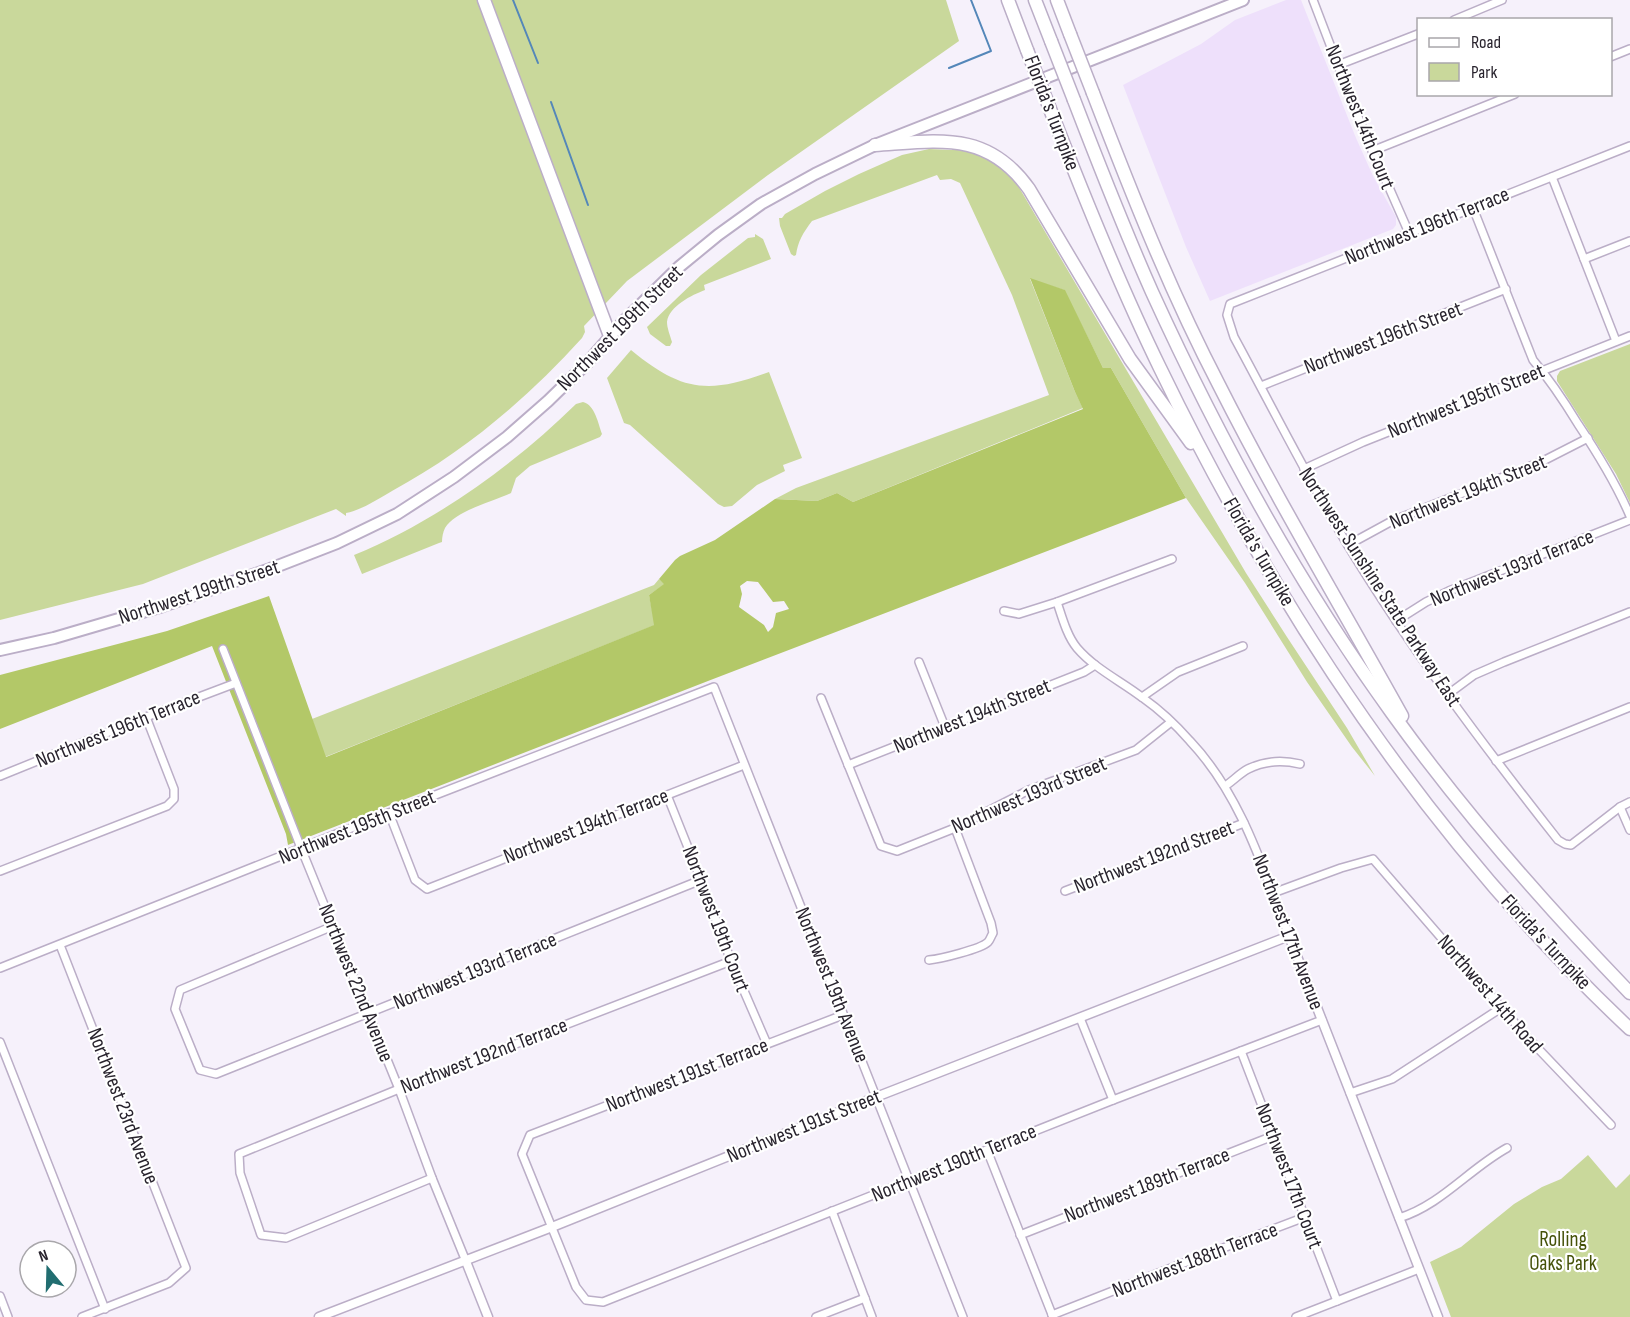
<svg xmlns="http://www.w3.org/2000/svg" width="1630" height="1317" font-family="'Sofia Sans Condensed',sans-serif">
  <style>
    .built { fill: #eee0fb }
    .green { fill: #c9d89b }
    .forest { fill: #b3c868; fill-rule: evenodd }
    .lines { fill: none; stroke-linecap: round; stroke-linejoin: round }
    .stream { stroke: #5487b9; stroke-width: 2 }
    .minor-casing { stroke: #bbaec7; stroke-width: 10 }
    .tertiary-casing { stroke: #bbaec7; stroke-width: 11 }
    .primary-casing { stroke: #bbaec7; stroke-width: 14 }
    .motorway-casing { stroke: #bbaec7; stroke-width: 15 }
    .minor { stroke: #fff; stroke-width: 7 }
    .tertiary { stroke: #fff; stroke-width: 8 }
    .primary { stroke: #fff; stroke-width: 10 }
    .motorway { stroke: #fff; stroke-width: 12 }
    .motorway-bridge-casing { stroke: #bbaec7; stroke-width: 15; stroke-linecap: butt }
    .motorway-bridge { stroke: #fff; stroke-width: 12 }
    .labels { text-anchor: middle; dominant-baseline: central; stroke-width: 4.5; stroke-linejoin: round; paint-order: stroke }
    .street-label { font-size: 21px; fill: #29242e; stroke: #fff }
    .park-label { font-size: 21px; fill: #455209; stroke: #fff }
  </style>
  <rect width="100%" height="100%" fill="#f6f1fb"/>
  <polygon class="built" points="1286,0 1301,0 1356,138 1373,176 1396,217 1396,225 1393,229 1210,301 1186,247 1123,85 1201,44 1235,20"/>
  <g class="green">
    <path d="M0,0H946L959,41L768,175L627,281L584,326L585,332L582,338C527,399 464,452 392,491C378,499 362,510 346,513V516L336,509L143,584L0,620Z"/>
    <path d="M954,146L988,157L1010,175L1017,184L1246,573L1287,637L1347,728L1375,776L1352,747L1307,682L1245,583L1186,498L1111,368H1103L1064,290L1030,279L1075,392L1083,408L853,502L837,493L817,501L775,499L796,488L1049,395L1012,295L960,183L951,179L940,180L937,175L812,221C803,233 798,241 796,255L794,256L791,254L780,226L779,218H782L785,214L825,191L859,174L902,155L929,149L952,150Z"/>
    <path d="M755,234L763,239L771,259L704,285L705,290C692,295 669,306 667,322C667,328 670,335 672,342L670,346H666L650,334L647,327L701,275L748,238L755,237Z"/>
    <polygon points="1630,344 1630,503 1616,474 1557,381 1557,376 1560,371"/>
    <path d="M631,350C681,391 708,395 769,372L802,458L783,465L785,471L757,485L732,506L724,507L718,504L630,425L624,423L607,378Z"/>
    <path d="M583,402C595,405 598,423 602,434L600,437L530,466L516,478L511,493C494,501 455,511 445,528C443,532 442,537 442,542L439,543L362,574L354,555C435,522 514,465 576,404Z"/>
    <polygon points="659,579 665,584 649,595 655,625 325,757 312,719 654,585"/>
    <polygon points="1588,1155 1616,1188 1630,1174 1630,1317 1451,1317 1430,1262 1461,1247 1514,1204 1542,1187 1561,1179"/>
  </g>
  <path class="forest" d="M1030,278L1065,290L1103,368H1111L1186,498L708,681L288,845L286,834L212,646L0,729V675L167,631L269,596L326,757L654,625L649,595L664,584L659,579L675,560L680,556L715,540L775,499L817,501L837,493L853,502L1083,409L1075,392ZM747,581L758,582L773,602L784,601L789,609L776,613L773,627L768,632L764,625L739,607L742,594L740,586Z"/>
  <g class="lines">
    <g class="stream">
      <polyline points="513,0 538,63"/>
      <polyline points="949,68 991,51 971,0"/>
      <polyline points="551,102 588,205"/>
    </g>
    <g class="minor-casing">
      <g id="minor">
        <polyline points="1313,0 1355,110 1409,233"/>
        <polyline points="1454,20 1502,0"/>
        <polyline points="1610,57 1630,49"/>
        <polyline points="1338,65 1418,34"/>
        <path d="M1630,146L1230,304L1227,315L1234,337C1272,407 1307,477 1347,544C1410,648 1483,745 1558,840L1565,844L1571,845L1620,807L1630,802"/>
        <polyline points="1372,151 1515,94"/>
        <polyline points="1552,177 1616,341"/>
        <path d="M1473,208L1533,360C1550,380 1564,401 1578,424C1598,454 1616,483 1630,516"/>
        <polyline points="1584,259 1630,241"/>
        <polyline points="1261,386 1506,289"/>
        <polyline points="1304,469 1363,442 1630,336"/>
        <polyline points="1348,545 1392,521 1541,462 1588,438"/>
        <path d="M1057,602C1062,617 1067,636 1077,648C1095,669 1121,681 1143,698C1160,710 1176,725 1190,741C1241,795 1263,868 1289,936"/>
        <polyline points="1004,611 1019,614 1057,602 1172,559"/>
        <polyline points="1396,621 1426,602 1449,591 1630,520"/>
        <polyline points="223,649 301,848 399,1089 432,1178 465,1259"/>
        <polyline points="919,662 945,727"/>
        <polyline points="1447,695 1474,675 1504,662 1630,612"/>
        <polyline points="1142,697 1178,672 1243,646"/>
        <polyline points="821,698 881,846 897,851 955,828 1029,790 1136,750 1171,722"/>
        <polyline points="1496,761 1630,707"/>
        <polyline points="848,765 1084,672 1095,665"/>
        <polyline points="0,776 146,717 236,683"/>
        <path d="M1225,786C1233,781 1240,773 1248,769C1264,761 1283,760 1300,764"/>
        <polyline points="667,795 701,880 731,961 767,1044"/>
        <polyline points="1620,807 1630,830"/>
        <polyline points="389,813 415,880 427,889 744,765"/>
        <polyline points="0,871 167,806 174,799 174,789 146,717"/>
        <polyline points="1065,891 1244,823"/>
        <polyline points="1273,893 1341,868 1373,859 1527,1037 1611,1125"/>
        <polyline points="333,926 180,990 175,1009 200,1070 216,1074 701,880"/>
        <polyline points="60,945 186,1268 169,1283 82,1317"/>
        <path d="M929,960C940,959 981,949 988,942C990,940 991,936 993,933L991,923L955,828"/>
        <polyline points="0,968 389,813 714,687 963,1317"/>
        <polyline points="843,1015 530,1135 522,1154 576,1287 586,1300 603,1302 1113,1100 1322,1020"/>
        <polyline points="1080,1018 1113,1100"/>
        <polyline points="0,1042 105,1309"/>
        <polyline points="1241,1051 1337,1301"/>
        <polyline points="1350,1093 1392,1079 1501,1008"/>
        <polyline points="987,1150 1053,1317"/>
        <polyline points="432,1178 286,1238 261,1235 240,1173 239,1154 399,1089 731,961"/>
        <polyline points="832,1211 872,1317"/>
        <path d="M1399,1218C1441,1205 1469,1169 1507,1148"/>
        <polyline points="1020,1235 1273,1136"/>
        <polyline points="0,1296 8,1317"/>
        <polyline points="1052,1315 1189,1261 1305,1217"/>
        <polyline points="816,1317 865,1298"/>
        <polyline points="1296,1317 1419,1269"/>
      </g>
    </g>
    <g class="tertiary-casing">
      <g id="tertiary">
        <polyline points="465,1259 488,1317"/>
        <polyline points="319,1317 552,1227 876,1097 1289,936 1438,1317"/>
      </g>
    </g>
    <g class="primary-casing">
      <polyline id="primary" points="0,650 54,638 163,606 270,569 337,543 397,514 454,477 507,437 548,401 588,362 622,323 679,267 718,235 761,204 815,174 875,145 1243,0"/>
    </g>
    <g class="motorway-casing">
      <g id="motorway">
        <polyline points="484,0 610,336"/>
        <polyline points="1008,0 1027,50"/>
        <polyline points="1035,0 1051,41"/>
        <polyline points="1057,0 1070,34"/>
        <path d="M1093,93C1131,192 1170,291 1219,385C1276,498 1341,606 1402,716"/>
        <path d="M1074,100C1099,165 1124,229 1152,292C1219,439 1297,582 1392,713C1464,813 1545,905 1630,993"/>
        <path d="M1050,109C1084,197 1119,284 1160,368C1278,612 1432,843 1630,1029"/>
        <path d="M875,145C938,141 987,130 1029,189L1130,359L1191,443"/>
      </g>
    </g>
    <use href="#minor" class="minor"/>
    <use href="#tertiary" class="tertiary"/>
    <use href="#primary" class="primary"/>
    <use href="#motorway" class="motorway"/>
    <g class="motorway-bridge-casing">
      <g id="motorway-bridge">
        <polyline points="1070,34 1093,93"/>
        <polyline points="1051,41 1074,100"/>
        <polyline points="1027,50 1050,109"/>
      </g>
    </g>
    <use href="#motorway-bridge" class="motorway-bridge"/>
  </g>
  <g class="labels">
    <g class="street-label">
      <text transform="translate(1052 113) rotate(69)">Florida's Turnpike</text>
      <text transform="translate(1360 117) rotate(68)">Northwest 14th Court</text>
      <text transform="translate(1427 226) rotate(-22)">Northwest 196th Terrace</text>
      <text transform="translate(620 328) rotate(-45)">Northwest 199th Street</text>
      <text transform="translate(1383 338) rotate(-21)">Northwest 196th Street</text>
      <text transform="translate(1466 401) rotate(-22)">Northwest 195th Street</text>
      <text transform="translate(1468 492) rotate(-22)">Northwest 194th Street</text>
      <text transform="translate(1259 552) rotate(60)">Florida's Turnpike</text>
      <text transform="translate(1512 568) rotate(-22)">Northwest 193rd Terrace</text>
      <text transform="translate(1380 587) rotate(57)">Northwest Sunshine State Parkway East</text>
      <text transform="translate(199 592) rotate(-18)">Northwest 199th Street</text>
      <text transform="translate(972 716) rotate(-22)">Northwest 194th Street</text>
      <text transform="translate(118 729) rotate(-22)">Northwest 196th Terrace</text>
      <text transform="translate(1029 795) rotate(-23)">Northwest 193rd Street</text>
      <text transform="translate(586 826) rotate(-21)">Northwest 194th Terrace</text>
      <text transform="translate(357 827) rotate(-22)">Northwest 195th Street</text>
      <text transform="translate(1154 857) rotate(-21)">Northwest 192nd Street</text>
      <text transform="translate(716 919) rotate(69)">Northwest 19th Court</text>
      <text transform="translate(1288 932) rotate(69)">Northwest 17th Avenue</text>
      <text transform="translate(1546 942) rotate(47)">Florida's Turnpike</text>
      <text transform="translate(475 971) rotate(-22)">Northwest 193rd Terrace</text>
      <text transform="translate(356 983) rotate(68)">Northwest 22nd Avenue</text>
      <text transform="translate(832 985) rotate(68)">Northwest 19th Avenue</text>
      <text transform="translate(1490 994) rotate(49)">Northwest 14th Road</text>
      <text transform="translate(484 1056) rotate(-21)">Northwest 192nd Terrace</text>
      <text transform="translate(687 1075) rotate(-21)">Northwest 191st Terrace</text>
      <text transform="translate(123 1106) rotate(69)">Northwest 23rd Avenue</text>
      <text transform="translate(804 1126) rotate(-22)">Northwest 191st Street</text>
      <text transform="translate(954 1163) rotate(-22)">Northwest 190th Terrace</text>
      <text transform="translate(1289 1176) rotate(69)">Northwest 17th Court</text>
      <text transform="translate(1147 1185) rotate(-21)">Northwest 189th Terrace</text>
      <text transform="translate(1195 1260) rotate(-21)">Northwest 188th Terrace</text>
    </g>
    <g class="park-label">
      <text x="1563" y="1239">Rolling<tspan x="1563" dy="24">Oaks Park</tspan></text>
    </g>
  </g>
  <rect x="1417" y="18" width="195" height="78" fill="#ffffff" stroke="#a9a7ab" stroke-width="1.5"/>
  <rect x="1429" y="38" width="30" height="9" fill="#ffffff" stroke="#a9a7ab" stroke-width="1.5"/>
  <text x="1471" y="48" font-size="18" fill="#29242e">Road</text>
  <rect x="1429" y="63" width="30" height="18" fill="#c9d89b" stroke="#a9a7ab" stroke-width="1.5"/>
  <text x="1471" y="78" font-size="18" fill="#29242e">Park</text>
  <g transform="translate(48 1269) rotate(341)"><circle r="28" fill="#ffffff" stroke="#a9a7ab" stroke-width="1.5"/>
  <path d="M0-4.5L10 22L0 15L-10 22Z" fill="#216d70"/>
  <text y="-9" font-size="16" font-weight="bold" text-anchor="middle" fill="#29242e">N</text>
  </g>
</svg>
